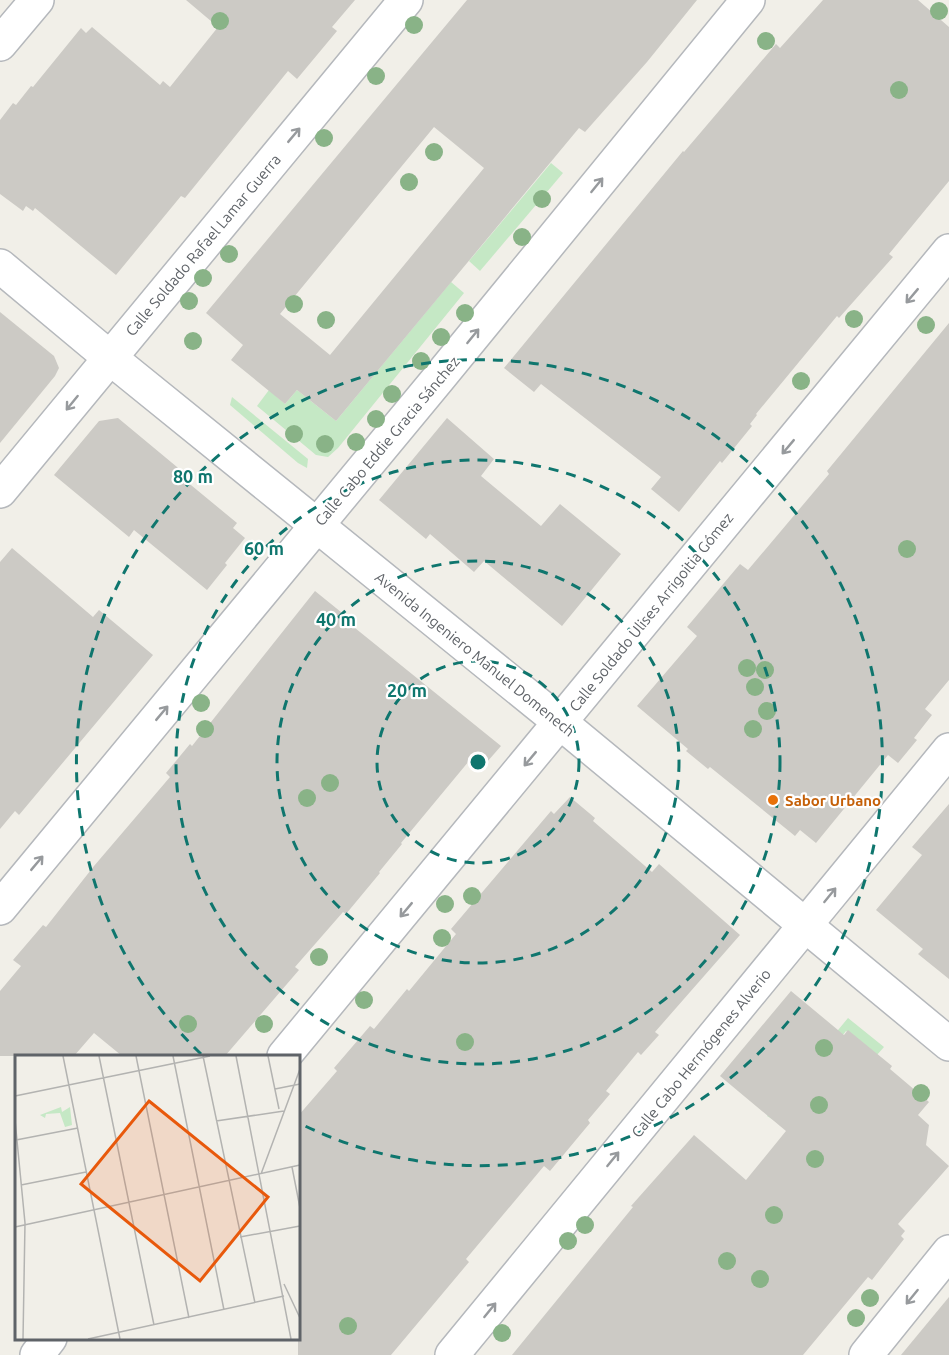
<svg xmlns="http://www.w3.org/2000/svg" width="949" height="1355" font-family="Ubuntu,sans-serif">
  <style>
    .green { fill: #c5e8c5 }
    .building { fill: #cccac5; fill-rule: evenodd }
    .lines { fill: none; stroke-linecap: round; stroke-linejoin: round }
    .minor-casing { stroke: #b5b8bc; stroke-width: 36 }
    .minor { stroke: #fff; stroke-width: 33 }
    .tree { fill: #89b387 }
    .oneway { stroke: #979a9d }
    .ring { fill: none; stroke: #0f766e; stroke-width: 3; stroke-dasharray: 10 8 }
    .food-dot { fill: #e8710a; stroke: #fff; stroke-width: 2 }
    .labels { text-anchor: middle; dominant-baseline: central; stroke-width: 4.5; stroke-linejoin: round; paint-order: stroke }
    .street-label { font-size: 15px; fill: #5f6368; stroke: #fff }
    .food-label { font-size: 15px; font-weight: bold; fill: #c56008; stroke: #fff; text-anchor: start }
    .inset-road { fill: none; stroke: #b3b3b1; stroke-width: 1.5 }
    .view { fill: #e8590c; fill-opacity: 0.15; stroke: #e8590c; stroke-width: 3 }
    .inset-edge { fill: none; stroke: #5f6368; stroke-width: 3 }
    .centre { fill: #0f766e; stroke: #fff; stroke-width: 3 }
    .ring-label { font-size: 18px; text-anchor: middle; font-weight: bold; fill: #0f766e; stroke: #fff; stroke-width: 4.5; stroke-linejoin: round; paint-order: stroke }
  </style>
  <rect width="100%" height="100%" fill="#f1efe8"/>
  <g class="green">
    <polygon points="551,163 563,173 480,271 469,261"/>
    <polygon points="451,282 464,293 338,448 328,457 316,455 257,406 269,390 285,404 297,390 336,421"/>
    <polygon points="232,397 308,459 307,468 298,463 230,405"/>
    <polygon points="848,1018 884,1047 876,1056 846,1031 806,1081 777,1122 767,1116"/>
  </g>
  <g class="building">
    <polygon points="186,0 355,0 332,27 337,31 297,79 288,71 185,198 181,196 116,275 35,208 33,211 26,206 23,211 0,194 0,120 13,103 16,105 31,86 33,87 81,28 86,33 92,27 160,85 163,81 170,87 218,27"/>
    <path d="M467,0H697L647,62L585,132L579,128L336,421L297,390L285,404L231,360L243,345L206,313ZM434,127L484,168L330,355L280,314Z"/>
    <polygon points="823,0 918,0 949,27 949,181 889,254 893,257 839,318 837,316 756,414 757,415 750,424 752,426 722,463 720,461 679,512 651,489 661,477 541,384 534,392 504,368 683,151 684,152 776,44 780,48"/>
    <polygon points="0,312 54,356 59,368 55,376 0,443"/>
    <polygon points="949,323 949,680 925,709 932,715 914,738 917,740 898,763 888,755 816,843 800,830 795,836 710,767 708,769 686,751 688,749 637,706 697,636 687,627 740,564 748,570 829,474 827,471"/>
    <polygon points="118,418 183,472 180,476 237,523 233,528 245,538 225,563 227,565 207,590 134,530 129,537 54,475 99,421"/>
    <polygon points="447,418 494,459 481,476 541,526 560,504 621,554 562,626 484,561 474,572 430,534 426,539 379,500"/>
    <polygon points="12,548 93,617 99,610 153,655 19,815 15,811 0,829 0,562"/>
    <polygon points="315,591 357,625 355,628 501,746 480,770 469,761 401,843 402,844 379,872 380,873 346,914 343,912 295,967 299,970 225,1056 122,1056 94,1033 74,1056 0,1056 0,991 21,966 13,960 43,925 46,927 94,866 170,777 166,773 190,744 192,746"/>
    <polygon points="570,797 595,818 593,821 652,872 659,864 740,935 655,1032 659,1035 641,1055 638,1052 606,1091 610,1094 588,1120 590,1123 550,1171 544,1166 466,1259 469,1262 391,1355 298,1355 298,1116 337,1071 334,1068 370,1026 374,1029 407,989 409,991 456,934 451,929 551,811 554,814"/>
    <polygon points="949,804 949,979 918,954 923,949 876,910 922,855 912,847"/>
    <polygon points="791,991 844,1035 848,1030 892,1066 890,1069 929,1102 918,1115 929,1125 926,1145 949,1166 898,1224 905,1231 901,1236 904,1239 872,1280 868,1277 803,1355 512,1355 633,1207 631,1206 694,1135 746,1180 786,1131 720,1076"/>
    <polygon points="949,1297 949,1355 901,1355"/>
  </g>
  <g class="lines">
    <g class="minor-casing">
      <g id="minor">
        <polyline points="0,44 37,0"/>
        <polyline points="0,266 109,357 561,723 949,1044"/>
        <polyline points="0,491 406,0"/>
        <polyline points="0,908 438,379 748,0"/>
        <polyline points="284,1056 949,251"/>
        <polyline points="37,1355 50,1338"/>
        <polyline points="452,1355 949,750"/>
        <polyline points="866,1355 949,1252"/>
      </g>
    </g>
    <use href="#minor" class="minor"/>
  </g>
  <g class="tree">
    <circle cx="939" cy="11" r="9"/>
    <circle cx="220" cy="21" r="9"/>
    <circle cx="414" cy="25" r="9"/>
    <circle cx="766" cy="41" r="9"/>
    <circle cx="376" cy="76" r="9"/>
    <circle cx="899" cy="90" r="9"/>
    <circle cx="324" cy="138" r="9"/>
    <circle cx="434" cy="152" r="9"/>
    <circle cx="409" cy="182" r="9"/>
    <circle cx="542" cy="199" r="9"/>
    <circle cx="522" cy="237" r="9"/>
    <circle cx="229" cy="254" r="9"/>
    <circle cx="203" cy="278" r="9"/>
    <circle cx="189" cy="301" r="9"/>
    <circle cx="294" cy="304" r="9"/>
    <circle cx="465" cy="313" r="9"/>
    <circle cx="854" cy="319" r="9"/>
    <circle cx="326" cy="320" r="9"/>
    <circle cx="926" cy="325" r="9"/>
    <circle cx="441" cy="337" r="9"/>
    <circle cx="193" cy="341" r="9"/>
    <circle cx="421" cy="361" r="9"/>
    <circle cx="801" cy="381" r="9"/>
    <circle cx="392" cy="394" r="9"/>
    <circle cx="376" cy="419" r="9"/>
    <circle cx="294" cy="434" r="9"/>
    <circle cx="356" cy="442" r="9"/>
    <circle cx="325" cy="444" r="9"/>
    <circle cx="907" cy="549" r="9"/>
    <circle cx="747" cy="668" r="9"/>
    <circle cx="765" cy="670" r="9"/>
    <circle cx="755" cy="687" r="9"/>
    <circle cx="201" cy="703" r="9"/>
    <circle cx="767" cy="711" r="9"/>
    <circle cx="205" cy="729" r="9"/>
    <circle cx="753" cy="729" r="9"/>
    <circle cx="330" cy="783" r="9"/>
    <circle cx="307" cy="798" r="9"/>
    <circle cx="472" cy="896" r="9"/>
    <circle cx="445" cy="904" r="9"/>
    <circle cx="442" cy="938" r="9"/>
    <circle cx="319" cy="957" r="9"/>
    <circle cx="364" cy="1000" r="9"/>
    <circle cx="188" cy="1024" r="9"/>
    <circle cx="264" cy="1024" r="9"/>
    <circle cx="465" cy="1042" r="9"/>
    <circle cx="824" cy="1048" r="9"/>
    <circle cx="921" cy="1093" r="9"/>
    <circle cx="819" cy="1105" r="9"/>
    <circle cx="815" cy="1159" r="9"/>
    <circle cx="774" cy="1215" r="9"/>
    <circle cx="585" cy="1225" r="9"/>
    <circle cx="568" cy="1241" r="9"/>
    <circle cx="727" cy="1261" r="9"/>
    <circle cx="760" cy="1279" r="9"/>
    <circle cx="870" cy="1298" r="9"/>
    <circle cx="856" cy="1318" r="9"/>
    <circle cx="348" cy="1326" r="9"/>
    <circle cx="502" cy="1333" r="9"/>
  </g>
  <defs><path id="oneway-shaft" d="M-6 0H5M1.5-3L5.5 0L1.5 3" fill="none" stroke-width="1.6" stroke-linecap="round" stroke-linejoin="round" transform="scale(1.5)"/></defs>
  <g class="oneway">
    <use href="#oneway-shaft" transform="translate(294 135) rotate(-50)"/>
    <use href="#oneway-shaft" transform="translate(597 185) rotate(-51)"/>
    <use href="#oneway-shaft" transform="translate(912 296) rotate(130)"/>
    <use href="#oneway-shaft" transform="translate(473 336) rotate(-51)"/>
    <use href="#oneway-shaft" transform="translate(72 403) rotate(129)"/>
    <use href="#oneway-shaft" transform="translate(788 447) rotate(130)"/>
    <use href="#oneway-shaft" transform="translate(162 713) rotate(-50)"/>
    <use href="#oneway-shaft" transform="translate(530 759) rotate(130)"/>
    <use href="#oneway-shaft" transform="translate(37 863) rotate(-50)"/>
    <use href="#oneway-shaft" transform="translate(830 895) rotate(-51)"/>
    <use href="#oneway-shaft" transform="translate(406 910) rotate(130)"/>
    <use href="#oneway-shaft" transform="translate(613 1159) rotate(-51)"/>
    <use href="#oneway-shaft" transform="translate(912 1297) rotate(129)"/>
    <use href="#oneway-shaft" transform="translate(490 1310) rotate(-51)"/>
  </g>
  <g class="ring">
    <circle cx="478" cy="762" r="101"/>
    <circle cx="478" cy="762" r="201"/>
    <circle cx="478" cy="762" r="302"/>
    <path d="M201 1054A403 403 0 1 1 301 1124"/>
  </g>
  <circle class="food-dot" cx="773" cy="800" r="6"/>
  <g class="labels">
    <g class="street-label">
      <text transform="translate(203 245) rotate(-50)">Calle Soldado Rafael Lamar Guerra</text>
      <text transform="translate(387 441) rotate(-50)">Calle Cabo Eddie Gracia Sánchez</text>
      <text transform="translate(651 612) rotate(-51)">Calle Soldado Ulises Arrigoitia Gómez</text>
      <text transform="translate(475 654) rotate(39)">Avenida Ingeniero Manuel Domenech</text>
      <text transform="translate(701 1053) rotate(-51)">Calle Cabo Hermógenes Alverio</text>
    </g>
    <g class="food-label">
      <text x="785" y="800">Sabor Urbano</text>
    </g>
  </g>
  <g transform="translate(15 1055)">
    <rect width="285" height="285" fill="#f1efe8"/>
    <path d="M46,52L47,57L55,52L57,70L50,72L45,58L31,59L30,63L25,60Z" fill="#c5e8c5"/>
    <path class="inset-road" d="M48,1L105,284M84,1L139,270M121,1L174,263M158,1L209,255M188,1L240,248M221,1L276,284M253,1L264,54M260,34L285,29M0,41L195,1M0,65L10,168L8,284M201,66L269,56M1,85L63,73M277,112L285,153M246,119L285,14M6,130L71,117M0,172L285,110M225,182L285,171M269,229L285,263M73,284L269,241"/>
    <path class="view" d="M134,46L253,142L185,226L66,129Z"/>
    <rect width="285" height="285" class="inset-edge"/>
  </g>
  <circle cx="478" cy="762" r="9" class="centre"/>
  <g class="ring-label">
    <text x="193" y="483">80 m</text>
    <text x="264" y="555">60 m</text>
    <text x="336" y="626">40 m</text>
    <text x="407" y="697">20 m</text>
  </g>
</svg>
